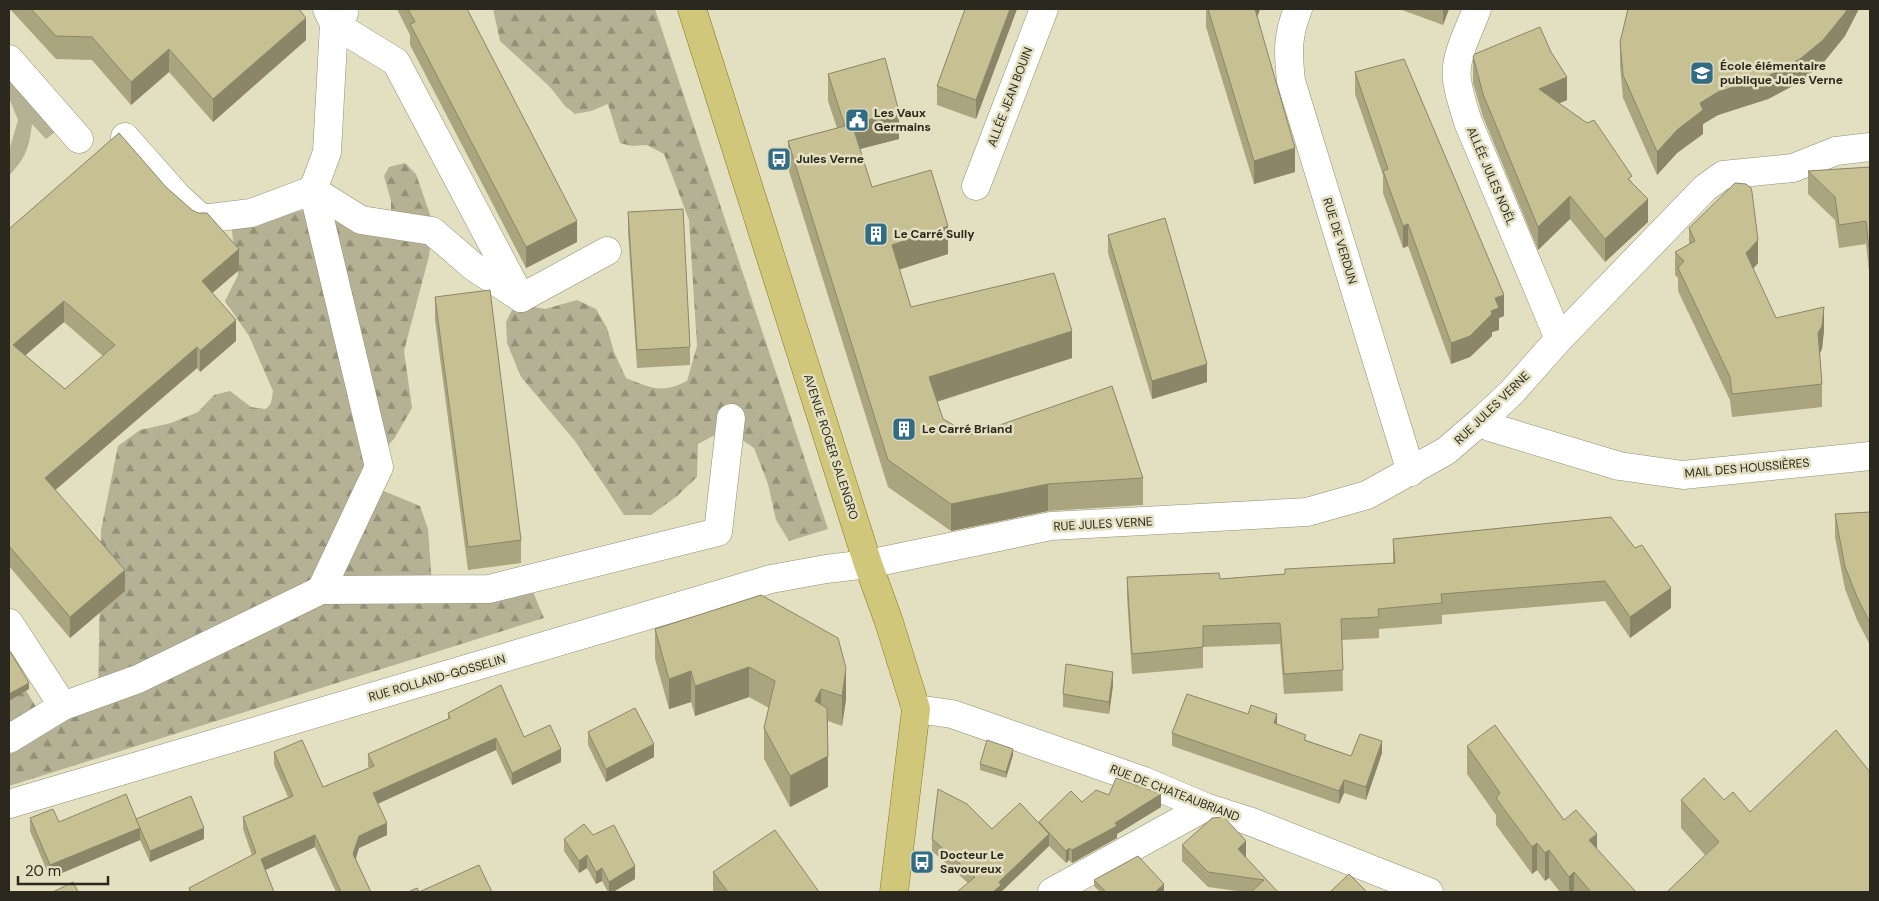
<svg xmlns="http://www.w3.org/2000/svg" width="1879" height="901" font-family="'DM Sans',sans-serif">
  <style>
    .forest { fill: url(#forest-firs) }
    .green { fill: #b5b195 }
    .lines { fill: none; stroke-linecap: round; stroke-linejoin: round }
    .minor-casing { stroke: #928f72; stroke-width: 29 }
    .major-casing { stroke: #837821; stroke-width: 29 }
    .minor { stroke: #fff; stroke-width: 28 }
    .major { stroke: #d1c77b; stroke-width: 28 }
    .wall { fill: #aaa57e; fill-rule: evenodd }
    .shaded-wall { fill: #8b8667 }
    .building { fill: #c6c093; stroke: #8b8667; fill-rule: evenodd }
    .labels { text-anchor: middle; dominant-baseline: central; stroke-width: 5; stroke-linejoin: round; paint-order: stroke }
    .poi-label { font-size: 12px; font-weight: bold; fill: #2b291d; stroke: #e3dfc1; text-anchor: start }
    .street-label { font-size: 12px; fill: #2b291d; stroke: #e3dfc1 }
  </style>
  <defs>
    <pattern id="forest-firs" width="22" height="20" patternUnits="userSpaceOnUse" patternTransform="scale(1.25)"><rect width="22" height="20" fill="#b5b195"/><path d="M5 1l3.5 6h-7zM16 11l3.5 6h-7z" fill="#939079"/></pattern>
  </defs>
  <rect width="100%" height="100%" fill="#e3dfc1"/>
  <g class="forest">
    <path d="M493,9H655L828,529L789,541L776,520L768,484L754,448L726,429L698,444L697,477L676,497L651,515H624L575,441L521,377L507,343L506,322L512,310L524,305L545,309L577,300L596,309L607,328L614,352L626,378C652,388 661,394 687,381L697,346L689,220L664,154L647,145L632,146L620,143L608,104L591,111L575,114L565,106L550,87L500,41Z"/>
    <polygon points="405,163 416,174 433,223 432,231 429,256 404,351 412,408 394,439 375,458 379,489 420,506 428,529 432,584 531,587 544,618 9,786 9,663 38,710 98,696 101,530 118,446 140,430 171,423 198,412 214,395 230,391 251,407 266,409 271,403 273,391 249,336 225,301 238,275 231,225 318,207 391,215 391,201 384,176 389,167"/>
  </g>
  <path class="green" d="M9,68L60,128L46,139L32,124C29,149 26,157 9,176V151L18,120L9,98Z"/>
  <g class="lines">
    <g class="minor-casing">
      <g id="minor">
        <path d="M1298,9C1287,36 1288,53 1291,81L1411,472"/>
        <path d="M1477,9C1469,31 1454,56 1457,80C1459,95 1464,109 1468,122L1559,339"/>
        <polyline points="344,13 334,24 396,62 521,298 607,251"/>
        <polyline points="9,59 79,139"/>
        <polyline points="125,137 177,196 202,219 251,213 313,190 361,220 432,231 474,267 521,298"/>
        <polyline points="976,186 1044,9"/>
        <polyline points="1482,420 1490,427 1619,466 1683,475 1870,456"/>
        <polyline points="321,590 489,589 718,532 731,418"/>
        <polyline points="9,623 63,706"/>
        <polyline points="916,709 952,714 1144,781 1205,807 1249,821 1429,892"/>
        <polyline points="9,739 63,706 138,679 321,590 379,467 313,190 327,152 334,24 327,9"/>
        <polyline points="9,804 771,579 826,569 868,564 1051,526 1307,512 1367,495 1446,451 1482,420 1512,392 1559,339 1705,188 1723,175 1793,168 1836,151 1870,147"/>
        <polyline points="1052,892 1205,807"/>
      </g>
    </g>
    <g class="major-casing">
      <polyline id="major" points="692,9 868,564 889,622 916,709 894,892"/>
    </g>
    <use href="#minor" class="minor"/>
    <use href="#major" class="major"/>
  </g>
  <g class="wall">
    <polygon points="10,9 299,9 306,40 213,122 169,72 131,105 92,60 56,59"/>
    <polygon points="397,9 467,9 577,242 526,268 410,45 410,35"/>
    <polygon points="965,9 1017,9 976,119 937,105 937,86"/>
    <polygon points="1206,9 1260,9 1257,17 1295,172 1254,184 1206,27"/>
    <polygon points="1402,9 1449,9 1443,25 1402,10"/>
    <polygon points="1845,36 1823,63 1800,82 1768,99 1718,115 1703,124 1703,134 1677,153 1657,175 1623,98 1620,65 1620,42"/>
    <polygon points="1473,56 1567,100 1559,103 1632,182 1648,222 1605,262 1570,219 1538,250 1483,117 1473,83"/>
    <polygon points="1355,72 1504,316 1499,318 1499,330 1492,332 1492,336 1470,357 1451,364 1408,246 1403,248 1383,193 1383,175 1355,94"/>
    <polygon points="828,74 899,139 860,149 872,187 948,254 899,269 911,307 1072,358 937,402 943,419 971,435 1143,478 1143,505 1048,511 951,531 888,487 788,168 788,141 837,128 828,101"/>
    <polygon points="1870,167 1870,280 1866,244 1839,248 1835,220 1808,194 1808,171"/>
    <polygon points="628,212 690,347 690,365 637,368 628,231"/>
    <polygon points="1689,228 1758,263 1753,269 1776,318 1824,330 1822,349 1820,353 1822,384 1822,407 1732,417 1730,400 1678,291 1678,278 1675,275 1675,252 1689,244"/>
    <path d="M9,229L239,270L212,293L236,341L200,372L197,368L55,490L125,591L70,638L9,566ZM64,322L103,356L65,389L25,355Z"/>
    <polygon points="1108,235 1207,382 1152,399 1108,253"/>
    <polygon points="435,297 521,540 521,563 468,570 435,320"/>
    <polygon points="1870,512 1870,645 1857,620 1845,589 1835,537 1835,514"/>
    <polygon points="1611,517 1671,608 1630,638 1605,601 1442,615 1442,624 1379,629 1379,638 1342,640 1343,691 1284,694 1280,644 1203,647 1203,668 1132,674 1127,597 1127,577 1220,579 1285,574 1393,564 1393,539"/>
    <polygon points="761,595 846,699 842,726 828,721 828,787 790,807 764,759 764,728 769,708 749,697 695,716 691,702 669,709 655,659 655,629"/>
    <polygon points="1113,685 1109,714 1063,707 1063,694"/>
    <polygon points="448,713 524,737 561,762 512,785 496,750 377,803 387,835 359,848 356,859 371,892 336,892 315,847 265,870 274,892 189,892 189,888 252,855 243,829 243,817 288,797 274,765 274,752 323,787 369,768 368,766 368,754 448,719"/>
    <polygon points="1277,724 1306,740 1351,756 1382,753 1366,800 1344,793 1339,804 1172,746 1172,733"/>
    <polygon points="588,732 654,757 606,782 588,745"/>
    <polygon points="1467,746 1564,820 1597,850 1636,892 1560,892 1549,878 1545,881 1537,870 1532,874 1496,825 1496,815 1467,774"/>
    <polygon points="1013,755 1006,778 980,770 980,764"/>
    <polygon points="1109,795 1161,807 1117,834 1117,838 1072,863 1069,860 1066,863 1049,846 1001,892 968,883 932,851 932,839 992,829 1039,823 1082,802"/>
    <polygon points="1681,800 1724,800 1750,812 1705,855 1681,828"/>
    <polygon points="30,818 59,822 136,819 204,839 150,862 140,840 50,878 30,831"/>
    <polygon points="593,835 635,879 613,892 608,892 602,881 596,884 587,868 579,873 564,851 564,839"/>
    <polygon points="1182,845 1246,857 1245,857 1278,892 1244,892 1208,887 1182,861"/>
    <polygon points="713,872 819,892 713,892"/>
    <polygon points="1094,880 1164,890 1162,892 1100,892 1094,886"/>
  </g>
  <g class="shaded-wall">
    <polygon points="1010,9 1017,9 976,119 976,100"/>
    <polygon points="1254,9 1260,9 1254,27"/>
    <polygon points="1443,9 1449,9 1443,25"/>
    <polygon points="1847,9 1859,9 1845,36 1823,63 1800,82 1768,99 1718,115 1703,124 1703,134 1677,153 1657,175 1657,152 1700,103"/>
    <polygon points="306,18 306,40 213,122 213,99"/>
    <polygon points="169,49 169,72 131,105 131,82"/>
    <polygon points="1567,77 1567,100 1539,112 1539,89"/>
    <polygon points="899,112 899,139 852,151 852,124"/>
    <polygon points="1295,148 1295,172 1254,184 1254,161"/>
    <polygon points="1570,196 1570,219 1538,250 1538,227"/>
    <polygon points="1648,199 1648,222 1605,262 1605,239"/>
    <polygon points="577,221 577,242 526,268 526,247"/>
    <polygon points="1408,224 1408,246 1403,248 1403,226"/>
    <polygon points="948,226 948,254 892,272 892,245"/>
    <polygon points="1758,240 1758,263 1746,276 1746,253"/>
    <polygon points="239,249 239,270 202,302 202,281"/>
    <polygon points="1504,295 1504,316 1499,318 1499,330 1492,332 1492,336 1470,357 1451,364 1451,343 1491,311 1495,298"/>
    <polygon points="64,301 64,322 13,366 13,345"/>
    <polygon points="1824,307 1824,330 1822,349 1818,356 1818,333"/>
    <polygon points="236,320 236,341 200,372 200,351"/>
    <polygon points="1072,331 1072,358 929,404 929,377"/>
    <polygon points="197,347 197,368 45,499 45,478"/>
    <polygon points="1207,364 1207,382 1152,399 1152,381"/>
    <polygon points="1048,484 1048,511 951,531 951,504"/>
    <polygon points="125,570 125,591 70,638 70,617"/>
    <polygon points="1671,588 1671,608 1630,638 1630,617"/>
    <polygon points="749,667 749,697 695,716 695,686"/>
    <polygon points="846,668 846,699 842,726 842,696"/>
    <polygon points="691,671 691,702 669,709 669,679"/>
    <polygon points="1113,672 1113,685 1109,714 1109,702"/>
    <polygon points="29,683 29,689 9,701 9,694"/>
    <polygon points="821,689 821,719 815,701"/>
    <polygon points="1277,714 1277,727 1274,723"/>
    <polygon points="496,738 496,750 373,806 373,793"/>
    <polygon points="1382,741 1382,753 1366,800 1366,787"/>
    <polygon points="654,744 654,757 606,782 606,769"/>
    <polygon points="561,749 561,762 512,785 512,773"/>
    <polygon points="1013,749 1013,755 1006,778 1006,772"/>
    <polygon points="828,756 828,787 790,807 790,776"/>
    <polygon points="1344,780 1344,793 1339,804 1339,791"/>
    <polygon points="1161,794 1161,807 1117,834 1117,838 1072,863 1072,850"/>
    <polygon points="387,823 387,835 359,848 353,866 353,854 359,836"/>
    <polygon points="140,828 140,840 50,878 50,865"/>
    <polygon points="204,828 204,839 150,862 150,851"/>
    <polygon points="1049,834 1049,846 1001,892 993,892 999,882"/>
    <polygon points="1597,834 1597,862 1589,840"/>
    <polygon points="315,835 315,847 261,872 261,859"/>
    <polygon points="1246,841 1246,857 1238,864 1238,849"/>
    <polygon points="1537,843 1537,870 1532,874 1532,847"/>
    <polygon points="1069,848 1069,860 1066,863 1066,851"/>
    <polygon points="1549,850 1549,878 1545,881 1545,853"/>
    <polygon points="587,855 587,868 579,873 579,861"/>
    <polygon points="635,866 635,879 613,892 609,892 609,882"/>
    <polygon points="602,868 602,881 596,884 596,872"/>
    <polygon points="1574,872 1574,892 1569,892 1569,877"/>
    <polygon points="1164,884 1164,890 1162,892 1155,892"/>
  </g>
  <g class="building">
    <polygon points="31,9 299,9 306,18 213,99 169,49 131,82 92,37 56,36"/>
    <polygon points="408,9 467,9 577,221 526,247 410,24 415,22"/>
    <polygon points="965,9 1010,9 976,100 937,86"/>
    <polygon points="1208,9 1255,9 1295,148 1254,161"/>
    <polygon points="1628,9 1847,9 1845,13 1823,40 1800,59 1768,76 1718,92 1700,103 1703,110 1677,130 1657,152 1623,75 1620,42"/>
    <polygon points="1540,27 1551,52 1567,77 1539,89 1587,123 1594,120 1632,176 1628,179 1648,199 1605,239 1570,196 1538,227 1483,94 1473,56 1475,54"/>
    <polygon points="885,58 899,112 852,124 872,187 931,170 948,226 892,245 911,307 1054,273 1072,331 929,377 943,419 971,435 1112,386 1143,478 1048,484 951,504 888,460 788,141 845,126 828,74"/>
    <polygon points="1404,59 1504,295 1495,298 1499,308 1491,311 1492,314 1470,336 1451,343 1408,224 1403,226 1383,171 1388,169 1355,72"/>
    <path d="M119,133L166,187L192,210L198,213H207L239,249L202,281L236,320L200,351L197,347L45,478L125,570L70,617L9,546V229ZM64,301L115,345L65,389L13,345Z"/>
    <polygon points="1870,167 1870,256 1866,221 1839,225 1835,197 1808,171"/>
    <polygon points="1735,183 1746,184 1751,188 1752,192 1758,240 1746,253 1776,318 1824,307 1822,326 1818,333 1822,384 1732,394 1730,377 1678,268 1684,261 1675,252 1695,241 1689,228"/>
    <polygon points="683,209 690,347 637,350 628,212"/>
    <polygon points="1165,218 1207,364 1152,381 1108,235"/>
    <polygon points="490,290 521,540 468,547 435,297"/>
    <polygon points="1870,512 1870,623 1857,597 1845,567 1835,514"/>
    <polygon points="1611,517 1635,548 1642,545 1671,588 1630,617 1605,581 1441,594 1442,603 1378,609 1379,617 1341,619 1343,670 1284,674 1280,623 1203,626 1203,647 1132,654 1127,577 1219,573 1220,579 1285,574 1285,569 1395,563 1393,539"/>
    <polygon points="761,595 838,638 846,668 842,696 821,689 815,701 827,708 828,756 790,776 764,728 775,681 749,667 695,686 691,671 669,679 655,629"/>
    <polygon points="11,653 29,683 9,694 9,654"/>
    <polygon points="1066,664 1113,672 1109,702 1063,694"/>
    <polygon points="501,685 524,737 550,725 561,749 512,773 496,738 373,793 387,823 359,836 353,854 371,892 341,892 315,835 261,859 274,892 191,892 189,888 256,853 243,817 293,796 274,752 302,740 323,787 374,766 368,754 450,718 448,713"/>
    <polygon points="1187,694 1248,714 1251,705 1277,714 1274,723 1306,735 1304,740 1351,756 1360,734 1382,741 1366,787 1344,780 1339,791 1172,733"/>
    <polygon points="635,708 654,744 606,769 588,732"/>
    <polygon points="1495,725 1564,820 1576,810 1597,834 1589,840 1636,892 1591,892 1574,872 1569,877 1549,850 1545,853 1537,843 1532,847 1496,798 1500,793 1467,746"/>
    <polygon points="1836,730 1870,772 1870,892 1667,892 1719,842 1681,800 1704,778 1724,800 1733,792 1750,812"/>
    <polygon points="987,740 1013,749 1006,772 980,764"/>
    <polygon points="1116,778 1161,794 1115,823 1117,826 1072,850 1069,848 1066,851 1039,822 1071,791 1082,802 1096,790 1109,795"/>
    <polygon points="938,789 967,804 992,829 1020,803 1049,834 999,882 1001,885 993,892 957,892 975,877 932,839"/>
    <polygon points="126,794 140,828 50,865 30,818 53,809 59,822"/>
    <polygon points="191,796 204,828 150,851 136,819"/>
    <polygon points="1224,817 1246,841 1238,849 1278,892 1251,892 1264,880 1208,872 1182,845 1212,818"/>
    <polygon points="584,824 593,835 614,825 635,866 609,882 602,868 596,872 587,855 579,861 564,839"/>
    <polygon points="775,830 819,892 728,892 713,872"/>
    <polygon points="1138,856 1164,884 1155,892 1106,892 1094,880"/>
    <polygon points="479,865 492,892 419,892"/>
    <polygon points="1349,874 1367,892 1330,892"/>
    <polygon points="73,882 78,892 53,892"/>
    <polygon points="417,888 419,892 408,892"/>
  </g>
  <defs>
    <g id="school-square" transform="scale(1.25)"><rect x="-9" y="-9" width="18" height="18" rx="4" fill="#326c84" stroke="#e3dfc1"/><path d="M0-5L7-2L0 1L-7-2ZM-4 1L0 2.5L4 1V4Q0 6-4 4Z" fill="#fff"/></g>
    <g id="civic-square" transform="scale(1.25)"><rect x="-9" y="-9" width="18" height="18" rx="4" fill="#326c84" stroke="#e3dfc1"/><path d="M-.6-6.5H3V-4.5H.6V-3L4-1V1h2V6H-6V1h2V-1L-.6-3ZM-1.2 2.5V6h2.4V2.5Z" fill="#fff"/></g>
    <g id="bus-square" transform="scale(1.25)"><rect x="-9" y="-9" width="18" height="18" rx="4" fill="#326c84" stroke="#e3dfc1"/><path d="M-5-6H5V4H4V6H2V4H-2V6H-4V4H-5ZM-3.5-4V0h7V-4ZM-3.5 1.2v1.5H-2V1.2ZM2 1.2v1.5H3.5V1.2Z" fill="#fff"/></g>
    <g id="building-square" transform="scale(1.25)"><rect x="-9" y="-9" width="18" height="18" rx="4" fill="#326c84" stroke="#e3dfc1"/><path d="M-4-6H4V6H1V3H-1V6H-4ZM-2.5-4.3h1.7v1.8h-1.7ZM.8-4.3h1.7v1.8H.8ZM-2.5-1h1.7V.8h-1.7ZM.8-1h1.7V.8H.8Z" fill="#fff"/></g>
  </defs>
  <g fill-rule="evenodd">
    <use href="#school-square" x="1702" y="73"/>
    <use href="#civic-square" x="857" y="120"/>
    <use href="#bus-square" x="779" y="159"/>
    <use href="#building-square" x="876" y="234"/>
    <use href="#building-square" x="904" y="429"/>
    <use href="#bus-square" x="922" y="862"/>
  </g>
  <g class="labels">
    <g class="poi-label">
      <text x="1720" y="66">École élémentaire<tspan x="1720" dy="14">publique Jules Verne</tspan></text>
      <text x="874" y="113">Les Vaux<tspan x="874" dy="14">Germains</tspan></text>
      <text x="796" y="159">Jules Verne</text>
      <text x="894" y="234">Le Carré Sully</text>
      <text x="922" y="429">Le Carré Briand</text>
      <text x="940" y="855">Docteur Le<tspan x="940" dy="14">Savoureux</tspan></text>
    </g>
    <g class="street-label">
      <text transform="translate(1010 97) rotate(-69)">ALLÉE JEAN BOUIN</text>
      <text transform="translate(1491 176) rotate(67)">ALLÉE JULES NOËL</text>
      <text transform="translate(1340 241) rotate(73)">RUE DE VERDUN</text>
      <text transform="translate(1492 408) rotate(-44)">RUE JULES VERNE</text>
      <text transform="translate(831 447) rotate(72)">AVENUE ROGER SALENGRO</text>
      <text transform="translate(1747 468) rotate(-5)">MAIL DES HOUSSIÈRES</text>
      <text transform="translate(1103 524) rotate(-3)">RUE JULES VERNE</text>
      <text transform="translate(437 678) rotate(-16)">RUE ROLLAND-GOSSELIN</text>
      <text transform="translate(1175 793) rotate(21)">RUE DE CHATEAUBRIAND</text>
    </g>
  </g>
  <rect width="1879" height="901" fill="none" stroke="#2b291d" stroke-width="20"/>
  <path d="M18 876v8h90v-8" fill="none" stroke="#2b291d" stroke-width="2.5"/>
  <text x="25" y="876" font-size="15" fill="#2b291d" stroke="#e3dfc1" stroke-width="4" paint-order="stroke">20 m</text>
</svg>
